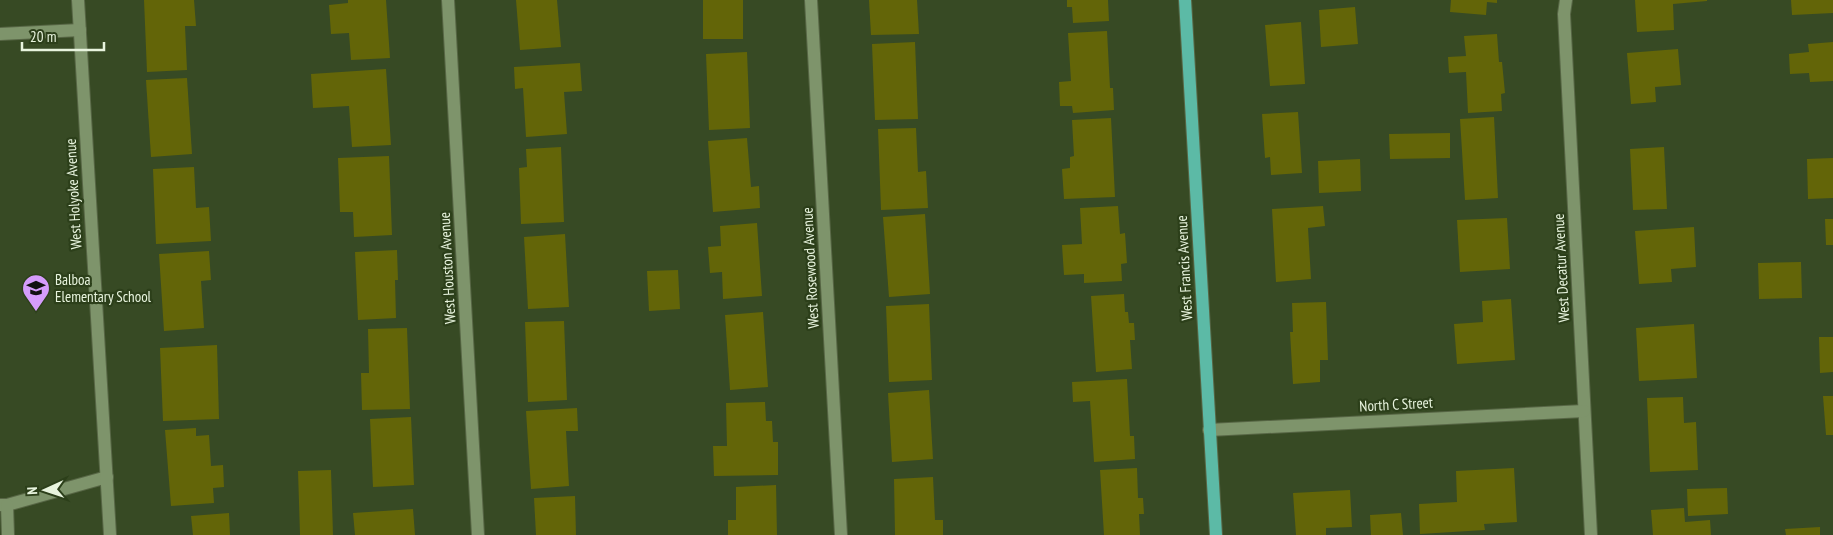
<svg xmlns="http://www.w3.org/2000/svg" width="1833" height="535" font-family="'PT Sans Narrow',sans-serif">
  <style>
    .building { fill: #636508 }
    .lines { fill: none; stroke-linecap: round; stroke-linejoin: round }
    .service-casing { stroke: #576645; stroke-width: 14 }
    .minor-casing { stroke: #576645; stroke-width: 14 }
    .primary-casing { stroke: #576645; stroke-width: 14 }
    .service { stroke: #7e946b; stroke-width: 12 }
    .minor { stroke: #7e946b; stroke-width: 12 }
    .primary { stroke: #5cbaa6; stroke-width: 12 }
    .labels { text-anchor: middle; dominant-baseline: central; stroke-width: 4.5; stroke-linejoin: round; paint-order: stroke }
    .street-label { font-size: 15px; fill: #e8f4de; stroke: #2c3f1a }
    .poi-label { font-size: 15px; fill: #e8f4de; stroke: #2c3f1a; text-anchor: start }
  </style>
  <rect width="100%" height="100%" fill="#374a24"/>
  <g class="building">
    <polygon points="144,0 194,0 196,26 185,26 187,70 147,72"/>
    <polygon points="348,0 386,0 390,58 351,60 349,33 331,34 329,5 348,3"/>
    <polygon points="516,0 557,0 561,47 520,50"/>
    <rect x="703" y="0" width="40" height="39"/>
    <polygon points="869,0 917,0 919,34 871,35"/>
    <polygon points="1067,0 1108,0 1109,21 1073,23 1072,7 1067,7"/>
    <polygon points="1451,0 1497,0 1497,3 1487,2 1486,15 1450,12"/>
    <polygon points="1635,0 1707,0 1707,1 1673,4 1674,30 1637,32"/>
    <polygon points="1791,0 1833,0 1833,13 1792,15"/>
    <polygon points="1355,7 1358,44 1321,47 1319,10"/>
    <polygon points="1301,22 1305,84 1270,86 1265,25"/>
    <polygon points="1107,31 1110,88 1113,88 1114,110 1073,113 1072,106 1060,106 1059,82 1071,81 1068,33"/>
    <polygon points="1497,34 1499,62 1502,62 1505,93 1501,94 1502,111 1468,113 1466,72 1449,73 1448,57 1466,56 1464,36"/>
    <polygon points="915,42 918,119 875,120 872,44"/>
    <polygon points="1833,42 1833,81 1810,82 1809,73 1790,74 1789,54 1809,52 1808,44"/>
    <polygon points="1678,49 1681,85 1655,87 1656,102 1631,104 1627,53"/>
    <polygon points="747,52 750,128 709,130 706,54"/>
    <polygon points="580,63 582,91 564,92 567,134 526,137 523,88 515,89 514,67"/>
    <polygon points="386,69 391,145 352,147 349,106 313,108 311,74"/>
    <polygon points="187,78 192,154 151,157 146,80"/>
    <polygon points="1298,112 1302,173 1271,175 1270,157 1265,158 1262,114"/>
    <polygon points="1494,117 1498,198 1465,200 1460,119"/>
    <polygon points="1111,118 1115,197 1064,199 1062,169 1070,168 1070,157 1074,156 1072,120"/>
    <polygon points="916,128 918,172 926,171 928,208 881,210 878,129"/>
    <polygon points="1450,133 1450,158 1390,159 1389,134"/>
    <polygon points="747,138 751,187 759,186 760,208 713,212 708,141"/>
    <polygon points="561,147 564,222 521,224 519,168 527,167 526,149"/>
    <polygon points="1664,147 1667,209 1633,210 1630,149"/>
    <polygon points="389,156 392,235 354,237 353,212 340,212 338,158"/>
    <polygon points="1833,158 1833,198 1808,199 1807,159"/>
    <polygon points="1360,159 1361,191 1319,193 1318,161"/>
    <polygon points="194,167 196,208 209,207 211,241 156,244 153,169"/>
    <polygon points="1118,206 1120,234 1125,233 1127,263 1121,264 1122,281 1084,283 1084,274 1064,275 1062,245 1082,244 1080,208"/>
    <polygon points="1323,206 1325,226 1308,228 1311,279 1276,282 1272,209"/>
    <polygon points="925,214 930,294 889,297 883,217"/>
    <polygon points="1507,218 1510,269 1460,272 1457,220"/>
    <polygon points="1825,219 1833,219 1833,245 1826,245"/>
    <polygon points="757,223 762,296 723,299 722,272 710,273 708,247 721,246 720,226"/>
    <polygon points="1694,227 1696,267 1671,269 1672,282 1639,284 1635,231"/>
    <polygon points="565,234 569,307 528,309 524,237"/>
    <polygon points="397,250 398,280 395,280 396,318 358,320 355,252"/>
    <polygon points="209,251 211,280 201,281 204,328 164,331 159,254"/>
    <polygon points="1801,262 1802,298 1759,299 1758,263"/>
    <polygon points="678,270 680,309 649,311 647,271"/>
    <polygon points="1124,294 1125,312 1128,312 1129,323 1134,323 1135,340 1130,340 1132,369 1096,372 1091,296"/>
    <polygon points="1511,299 1515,360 1457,364 1454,324 1483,322 1482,301"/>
    <polygon points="1326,302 1328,360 1320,360 1320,382 1293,384 1290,332 1293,332 1292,303"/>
    <polygon points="929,304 932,380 889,382 886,306"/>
    <polygon points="763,312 768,387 730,390 725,315"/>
    <polygon points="564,321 567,400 528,402 525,322"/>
    <polygon points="1694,324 1697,378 1639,381 1636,328"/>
    <polygon points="407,328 410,409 362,410 361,373 369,373 368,329"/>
    <polygon points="1819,337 1833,337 1833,372 1820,373"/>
    <polygon points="217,345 219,419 163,421 160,348"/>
    <polygon points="1127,379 1130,436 1134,436 1135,459 1094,462 1090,401 1073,402 1072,382"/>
    <polygon points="929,390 933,459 892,462 888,393"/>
    <polygon points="1823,396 1833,396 1833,435 1826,435"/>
    <polygon points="1683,397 1684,423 1696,422 1698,470 1650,472 1647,398"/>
    <polygon points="765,402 766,421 772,421 773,442 778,442 778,475 714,476 713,446 727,446 726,403"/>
    <polygon points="577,408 578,431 566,431 569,486 531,489 526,411"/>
    <polygon points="411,417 414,485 373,487 370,419"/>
    <polygon points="196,428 196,436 209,435 211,466 223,465 224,487 213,488 214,503 171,506 165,430"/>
    <polygon points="1137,468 1138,498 1143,498 1144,514 1139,514 1140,535 1104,535 1100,470"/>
    <polygon points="1514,468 1517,522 1484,524 1485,530 1420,534 1419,504 1457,502 1456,471"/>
    <polygon points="331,470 333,535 300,535 298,471"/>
    <polygon points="933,477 935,520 943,520 943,535 895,535 894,479"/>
    <polygon points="776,485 777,535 728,535 728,520 736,520 736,487"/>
    <polygon points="1727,488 1728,514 1688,516 1687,489"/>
    <polygon points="1350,490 1352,527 1326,528 1326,535 1296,535 1293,493"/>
    <polygon points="575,496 576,535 536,535 534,498"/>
    <polygon points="1684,508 1685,522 1710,520 1711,535 1653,535 1651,510"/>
    <polygon points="413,509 415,535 355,535 353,513"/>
    <polygon points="229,513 230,535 193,535 191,516"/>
    <polygon points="1401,513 1403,535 1371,535 1370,515"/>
    <polygon points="1820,527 1820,535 1786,535 1785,529"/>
  </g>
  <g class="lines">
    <g class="service-casing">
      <g id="service">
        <polyline points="0,505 7,505 107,477"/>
        <polyline points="7,505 8,535"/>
      </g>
    </g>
    <g class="minor-casing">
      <g id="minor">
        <polyline points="78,0 110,535"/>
        <polyline points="448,0 478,535"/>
        <polyline points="811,0 841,535"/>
        <polyline points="1566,0 1564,14 1591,535"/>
        <polyline points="0,34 80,30"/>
        <polyline points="1209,430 1584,411"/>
      </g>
    </g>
    <g class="primary-casing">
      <polyline id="primary" points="1185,0 1216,535"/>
    </g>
    <use href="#service" class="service"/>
    <use href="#minor" class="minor"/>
    <use href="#primary" class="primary"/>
  </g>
  <defs>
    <g id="school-pin" transform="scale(1.4375)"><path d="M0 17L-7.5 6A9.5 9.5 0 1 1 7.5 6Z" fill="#d59cfb" stroke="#2c3f1a"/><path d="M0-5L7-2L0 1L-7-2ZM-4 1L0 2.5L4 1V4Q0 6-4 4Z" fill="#111"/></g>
  </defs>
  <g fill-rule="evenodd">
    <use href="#school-pin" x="36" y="288"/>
  </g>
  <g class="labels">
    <g class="street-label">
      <text transform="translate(73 194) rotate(-93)">West Holyoke Avenue</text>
      <text transform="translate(447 268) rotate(-93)">West Houston Avenue</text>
      <text transform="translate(810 268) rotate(-93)">West Rosewood Avenue</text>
      <text transform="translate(1184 268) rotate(-93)">West Francis Avenue</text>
      <text transform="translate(1561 268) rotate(-93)">West Decatur Avenue</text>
      <text transform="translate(1396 404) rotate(-3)">North C Street</text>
    </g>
    <g class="poi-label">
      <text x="55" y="279">Balboa<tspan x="55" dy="17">Elementary School</tspan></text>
    </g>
  </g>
  <g transform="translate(45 490) rotate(267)" stroke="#2c3f1a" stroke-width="4" paint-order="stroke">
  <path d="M0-4L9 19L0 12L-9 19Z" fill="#e8f4de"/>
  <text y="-8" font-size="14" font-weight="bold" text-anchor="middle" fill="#e8f4de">N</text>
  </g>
  <path d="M22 42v8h82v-8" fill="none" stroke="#e8f4de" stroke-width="2.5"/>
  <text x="30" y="42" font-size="15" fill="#e8f4de" stroke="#2c3f1a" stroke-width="4" paint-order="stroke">20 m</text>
</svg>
